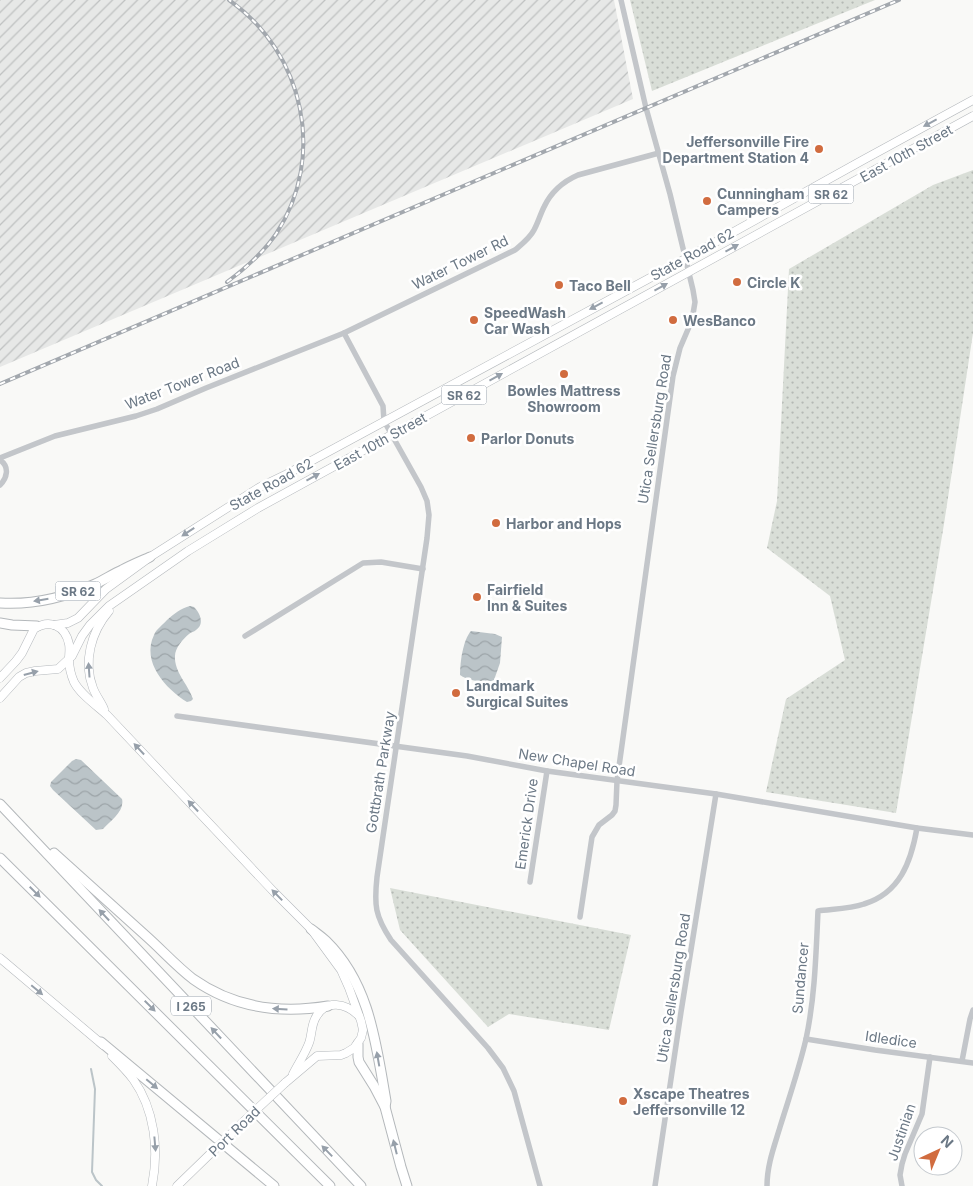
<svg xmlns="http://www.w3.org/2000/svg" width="973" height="1186" font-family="Inter,sans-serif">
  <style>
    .industrial { fill: url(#industrial-furrows) }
    .grass { fill: url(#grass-dots) }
    .water { fill: url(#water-waves) }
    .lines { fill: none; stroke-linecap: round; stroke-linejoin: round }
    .stream { stroke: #bbc4c8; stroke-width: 2 }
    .major-casing { stroke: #b4b8bc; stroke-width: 9 }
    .highway-casing { stroke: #b4b8bb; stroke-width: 11 }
    .minor { stroke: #c3c6ca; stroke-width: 5.5 }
    .major { stroke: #fff; stroke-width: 8 }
    .highway { stroke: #fff; stroke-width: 9 }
    .rail-casing { stroke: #a3a8ae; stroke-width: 4 }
    .rail { stroke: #fff; stroke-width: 2; stroke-dasharray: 5.5; stroke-linecap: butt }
    .major-bridge-casing { stroke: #b4b8bc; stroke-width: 9; stroke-linecap: butt }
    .major-bridge { stroke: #fff; stroke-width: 8 }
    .oneway { fill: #97a0aa }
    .poi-dot { fill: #d16c3f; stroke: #fff; stroke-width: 2 }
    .labels { text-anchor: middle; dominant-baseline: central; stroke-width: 5; stroke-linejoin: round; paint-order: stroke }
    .shield { fill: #fff; stroke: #97a0aa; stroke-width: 1 }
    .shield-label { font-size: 12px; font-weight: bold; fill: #6b7885 }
    .poi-label { font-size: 14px; font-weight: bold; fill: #6b7885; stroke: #fff; text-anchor: start }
    .street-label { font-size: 14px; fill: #6b7885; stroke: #fff }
  </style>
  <defs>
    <pattern id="industrial-furrows" width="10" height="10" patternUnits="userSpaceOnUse" patternTransform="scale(1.25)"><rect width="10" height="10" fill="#e7e8e7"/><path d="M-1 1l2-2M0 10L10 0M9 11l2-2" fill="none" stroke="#bfc1c1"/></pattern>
    <pattern id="grass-dots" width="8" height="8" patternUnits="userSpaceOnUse" patternTransform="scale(1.25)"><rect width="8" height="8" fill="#d9ded7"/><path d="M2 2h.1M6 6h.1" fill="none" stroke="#b4b9b4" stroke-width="1.8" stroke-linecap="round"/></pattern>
    <pattern id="water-waves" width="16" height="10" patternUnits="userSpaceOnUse" patternTransform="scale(1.25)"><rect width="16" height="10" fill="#bbc4c8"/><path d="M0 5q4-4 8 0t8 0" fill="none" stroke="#9ca4a8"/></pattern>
  </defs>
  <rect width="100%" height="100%" fill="#f9f9f7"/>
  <polygon class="industrial" points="0,0 614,0 633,99 0,367"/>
  <g class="grass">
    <polygon points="630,0 875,0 652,91"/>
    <polygon points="973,170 973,333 944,524 896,813 766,792 786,699 845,660 830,596 767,548 777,501 789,269 933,185"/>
    <polygon points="390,888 631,935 609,1030 509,1014 488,1027 400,930"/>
  </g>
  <g class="water">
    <path d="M190,606L194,607C200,613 205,624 196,630C194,632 191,632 189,634C183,639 175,648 175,656C174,672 188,684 193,699L191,701L187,702C166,689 141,662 154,635C156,629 163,625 167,620C174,614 181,608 190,606Z"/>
    <path d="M471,631L495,634L502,637L500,663L494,680C486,684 466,680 460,675C460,662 463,640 471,631Z"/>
    <path d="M76,759L81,760L122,799C125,811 110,821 103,829L96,830L53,790L50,786L51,782L72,761Z"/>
  </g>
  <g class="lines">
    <polyline class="stream" points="91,1069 95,1089 92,1172 96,1180 102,1186"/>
    <g class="major-casing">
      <g id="major">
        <polyline points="54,625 68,623 78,618 106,589 150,557 260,487 287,474 685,259 863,160 973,100"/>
        <path d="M0,678L16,661L22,653L34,629C49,619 65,625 69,644C70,649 69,654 69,659C69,666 71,675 74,682C81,695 96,705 107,715L274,892L311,929L341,970L349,988L361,1021L363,1030L361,1038L354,1048L346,1053L341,1055L317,1056L285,1083"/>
        <polyline points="0,698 19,677 26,673 35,671 58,669 72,656 82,636 90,625 109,606 188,551 258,508 973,116"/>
        <path d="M104,709C101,702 96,696 93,688C83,662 91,632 109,611"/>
        <polyline points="0,958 103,1045"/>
        <path d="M112,1056C119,1063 127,1071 133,1079C155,1110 159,1150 152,1186"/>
        <path d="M293,1074C298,1064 305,1054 309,1043C312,1035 311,1025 316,1017C326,999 346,1003 359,1016"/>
        <polyline points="226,1139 242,1123"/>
        <polyline points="177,1186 211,1153"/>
      </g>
    </g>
    <g class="highway-casing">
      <g id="highway">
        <path d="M0,603C32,605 66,597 95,584C104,580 113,574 122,570C131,565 141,561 150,557"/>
        <polyline points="0,623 12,625 37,626"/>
        <polyline points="0,804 361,1186"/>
        <path d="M54,853C84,880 115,908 145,935C161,949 176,966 193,979C234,1008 280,1014 328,1006"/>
        <polyline points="0,858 330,1186"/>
        <path d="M311,929C316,933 322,937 326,941C370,984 376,1044 386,1101L385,1107"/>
        <polyline points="101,1042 274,1186"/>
        <polyline points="358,1044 358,1057 359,1062 374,1086 385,1107 401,1167 407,1186"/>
      </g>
    </g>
    <g class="minor">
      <path d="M344,333L383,406L384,421L421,487L427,501L429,515L427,538L377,877C374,905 375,916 391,940L488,1048L503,1068L514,1091L540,1186"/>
      <path d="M0,458L55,436L136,416L157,409L206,388L344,333L515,250C522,244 530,238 534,230C538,223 540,215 544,207C551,192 562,182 578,175L659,153"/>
      <path d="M0,460C10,467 7,478 0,485"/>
      <polyline points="245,636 363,563 381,562 423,569"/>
      <polyline points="177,716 467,756 547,771 716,794 917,828 973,835"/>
      <polyline points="530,882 547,771"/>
      <polyline points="580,917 592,837 599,825 612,815 615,811 616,805 617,781 673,376 680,348 692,320 695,302 693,290 670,194 646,108 621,0"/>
      <polyline points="806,1039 875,1050 973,1063"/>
      <polyline points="962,1061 970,1019 973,1010"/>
      <polyline points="655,1186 681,1012 716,794"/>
      <path d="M767,1186C767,1165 774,1147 780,1127C789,1098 799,1069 806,1039C815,997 816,953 818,911C833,909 850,909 864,904C900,893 911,862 917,828"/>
      <polyline points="902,1186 900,1175 902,1164 905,1154 922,1114 930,1057"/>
    </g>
    <use href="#major" class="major"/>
    <use href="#highway" class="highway"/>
    <g class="rail-casing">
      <g id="rail">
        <path d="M227,282C246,268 263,253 276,234C327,156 304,53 229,0"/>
        <polyline points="0,384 899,0"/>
      </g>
    </g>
    <use href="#rail" class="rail"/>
    <g class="major-bridge-casing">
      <g id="major-bridge">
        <polyline points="242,1123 285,1083"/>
        <polyline points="211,1153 226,1139"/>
      </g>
    </g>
    <use href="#major-bridge" class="major-bridge"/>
  </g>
  <defs><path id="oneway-solid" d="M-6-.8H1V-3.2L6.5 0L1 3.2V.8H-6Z" transform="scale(1.25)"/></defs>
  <g class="oneway">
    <use href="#oneway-solid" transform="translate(930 123) rotate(152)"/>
    <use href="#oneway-solid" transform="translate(732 248) rotate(-29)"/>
    <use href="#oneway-solid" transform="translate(661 287) rotate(-29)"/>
    <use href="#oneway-solid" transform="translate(596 306) rotate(152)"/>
    <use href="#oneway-solid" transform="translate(496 377) rotate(-29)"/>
    <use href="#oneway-solid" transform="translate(313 477) rotate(-29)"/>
    <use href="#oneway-solid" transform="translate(188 532) rotate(147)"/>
    <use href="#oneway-solid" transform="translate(41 600) rotate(171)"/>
    <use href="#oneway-solid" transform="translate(89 670) rotate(-94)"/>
    <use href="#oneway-solid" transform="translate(31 673) rotate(-15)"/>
    <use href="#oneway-solid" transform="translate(139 749) rotate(-133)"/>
    <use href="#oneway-solid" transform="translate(193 806) rotate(-133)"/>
    <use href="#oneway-solid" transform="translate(35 892) rotate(45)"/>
    <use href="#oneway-solid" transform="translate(277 895) rotate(-134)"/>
    <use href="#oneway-solid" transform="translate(104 915) rotate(-133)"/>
    <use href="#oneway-solid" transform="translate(37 990) rotate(40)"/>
    <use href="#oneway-solid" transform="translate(150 1006) rotate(45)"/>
    <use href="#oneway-solid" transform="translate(280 1009) rotate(-177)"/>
    <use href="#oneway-solid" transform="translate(216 1033) rotate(-133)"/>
    <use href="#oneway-solid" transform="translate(378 1059) rotate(-100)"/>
    <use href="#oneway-solid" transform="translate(152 1084) rotate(40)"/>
    <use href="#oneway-solid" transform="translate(155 1144) rotate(85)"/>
    <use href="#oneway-solid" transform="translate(395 1147) rotate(-104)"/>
    <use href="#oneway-solid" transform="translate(327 1151) rotate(-134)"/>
  </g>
  <g class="poi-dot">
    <circle cx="819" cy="149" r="5"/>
    <circle cx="707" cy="201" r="5"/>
    <circle cx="737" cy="282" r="5"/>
    <circle cx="559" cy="285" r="5"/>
    <circle cx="474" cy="320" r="5"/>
    <circle cx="673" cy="320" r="5"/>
    <circle cx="564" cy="374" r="5"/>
    <circle cx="471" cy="438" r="5"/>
    <circle cx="496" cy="523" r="5"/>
    <circle cx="477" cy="597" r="5"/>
    <circle cx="456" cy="693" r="5"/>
    <circle cx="623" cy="1101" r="5"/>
  </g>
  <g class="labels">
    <g class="shield">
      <rect x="808.5" y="184.5" width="45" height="19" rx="4"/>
      <rect x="441.5" y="385.5" width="45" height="19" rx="4"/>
      <rect x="55.5" y="581.5" width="45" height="19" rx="4"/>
      <rect x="171" y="996.5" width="40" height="19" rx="4"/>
    </g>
    <g class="shield-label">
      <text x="831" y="194">SR 62</text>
      <text x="464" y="395">SR 62</text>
      <text x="78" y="591">SR 62</text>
      <text x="191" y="1006">I 265</text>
    </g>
    <g class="poi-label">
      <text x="809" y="141" text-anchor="end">Jeffersonville Fire<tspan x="809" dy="16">Department Station 4</tspan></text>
      <text x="717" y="193">Cunningham<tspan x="717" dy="16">Campers</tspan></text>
      <text x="747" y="282">Circle K</text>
      <text x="569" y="285">Taco Bell</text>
      <text x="484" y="312">SpeedWash<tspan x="484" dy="16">Car Wash</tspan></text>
      <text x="683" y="320">WesBanco</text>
      <text x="564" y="390" text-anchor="middle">Bowles Mattress<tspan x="564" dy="16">Showroom</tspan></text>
      <text x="481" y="438">Parlor Donuts</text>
      <text x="506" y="523">Harbor and Hops</text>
      <text x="487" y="589">Fairfield<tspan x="487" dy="16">Inn &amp; Suites</tspan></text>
      <text x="466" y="685">Landmark<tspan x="466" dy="16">Surgical Suites</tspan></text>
      <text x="633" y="1093">Xscape Theatres<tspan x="633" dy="16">Jeffersonville 12</tspan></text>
    </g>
    <g class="street-label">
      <text transform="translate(906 153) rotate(-29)">East 10th Street</text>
      <text transform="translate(692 254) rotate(-29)">State Road 62</text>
      <text transform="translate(460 262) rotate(-26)">Water Tower Rd</text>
      <text transform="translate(182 383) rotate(-21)">Water Tower Road</text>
      <text transform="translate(654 429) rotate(-81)">Utica Sellersburg Road</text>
      <text transform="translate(380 441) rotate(-29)">East 10th Street</text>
      <text transform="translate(271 484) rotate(-29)">State Road 62</text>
      <text transform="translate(577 762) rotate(9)">New Chapel Road</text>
      <text transform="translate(380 772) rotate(-81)">Gottbrath Parkway</text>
      <text transform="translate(526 824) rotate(-82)">Emerick Drive</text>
      <text transform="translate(800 978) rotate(-85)">Sundancer</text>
      <text transform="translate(673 988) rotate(-81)">Utica Sellersburg Road</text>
      <text transform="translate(891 1039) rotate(8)">Idledice</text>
      <text transform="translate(234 1131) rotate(-44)">Port Road</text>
      <text transform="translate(901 1132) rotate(-71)">Justinian</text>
    </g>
  </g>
  <g transform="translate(938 1151) rotate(44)"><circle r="24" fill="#ffffff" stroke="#c4c9ce"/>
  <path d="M0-4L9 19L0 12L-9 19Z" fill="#d16c3f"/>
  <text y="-8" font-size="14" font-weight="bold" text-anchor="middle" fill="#6b7885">N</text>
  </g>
</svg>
